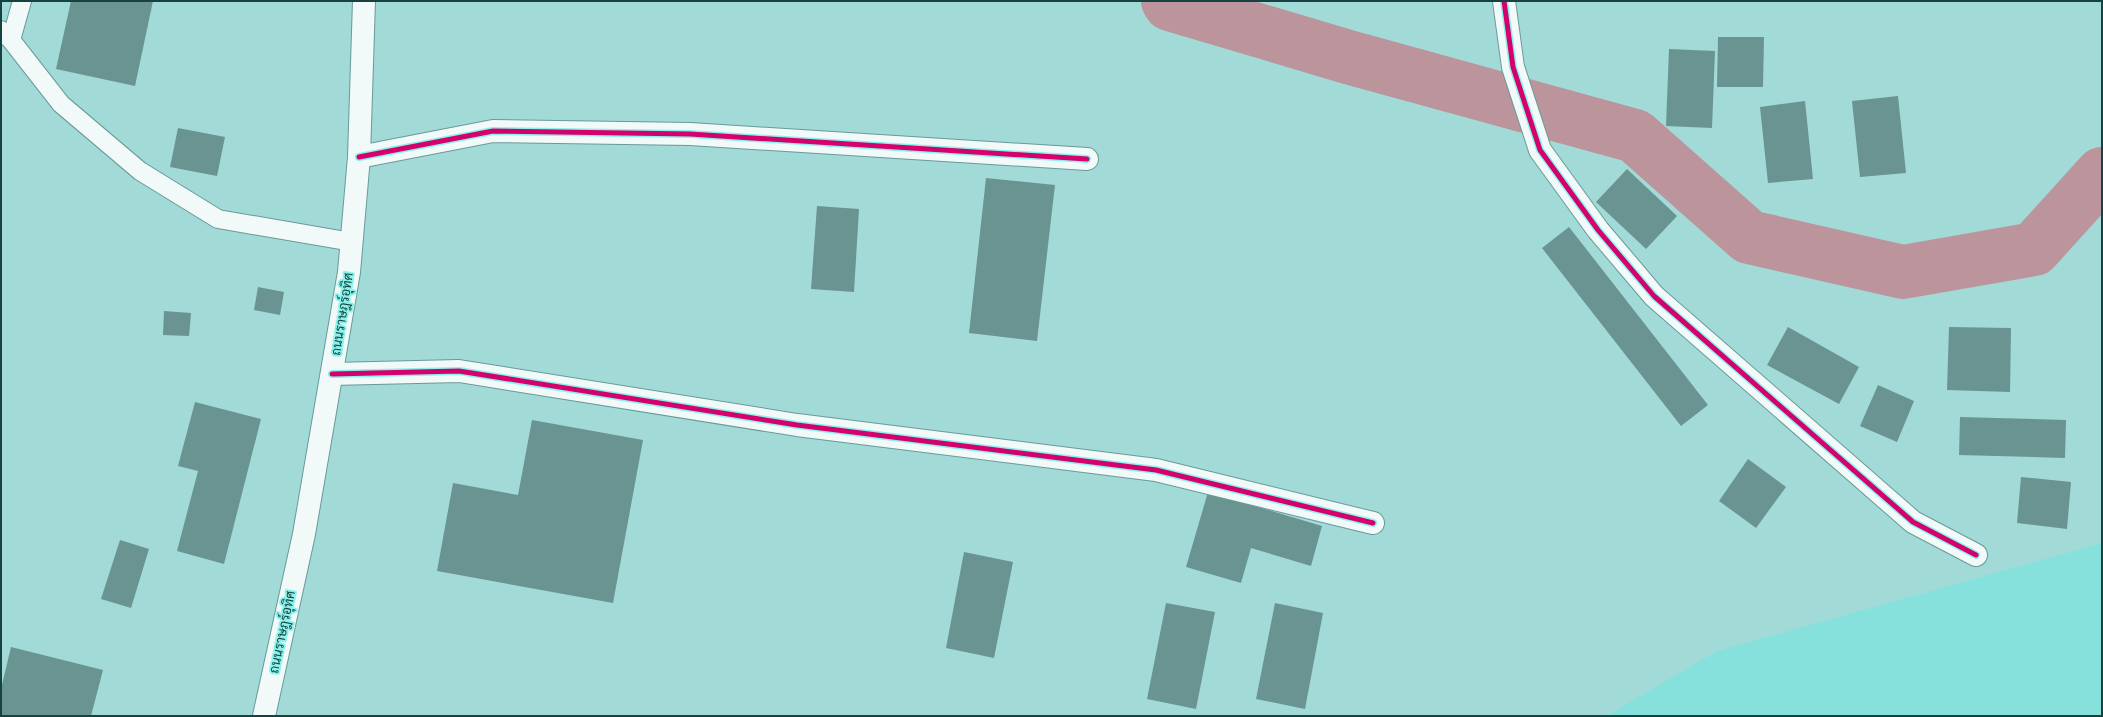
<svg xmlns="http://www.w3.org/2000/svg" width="2103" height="717" font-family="'Source Serif 4',Sarabun,serif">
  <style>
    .built { fill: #86e1dc }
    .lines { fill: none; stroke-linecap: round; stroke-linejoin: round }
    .river { stroke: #bb949c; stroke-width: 54 }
    .building { fill: #6a9492 }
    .lane-casing { stroke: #699a98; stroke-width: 20 }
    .street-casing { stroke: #699a98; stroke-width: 24 }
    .lane { stroke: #f1f9f9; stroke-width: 18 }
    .street { stroke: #f1f9f9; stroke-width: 22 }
    .cycleway-casing { stroke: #8af2eb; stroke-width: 8 }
    .cycleway { stroke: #d6006c; stroke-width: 5 }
    .labels { text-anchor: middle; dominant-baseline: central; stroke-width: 4; stroke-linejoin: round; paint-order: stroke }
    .street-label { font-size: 13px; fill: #164341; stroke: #8af2eb }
  </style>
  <rect width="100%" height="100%" fill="#a2dad7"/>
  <polygon class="built" points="2102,543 2102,716 1606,716 1717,651"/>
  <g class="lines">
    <polyline class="river" points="1168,1 1170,4 1348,57 1635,136 1749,237 1903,272 2034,249 2102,174"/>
  </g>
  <g class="building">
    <polygon points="71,1 153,1 135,86 56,69"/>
    <polygon points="1718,37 1764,37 1763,87 1717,87"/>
    <polygon points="1669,49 1715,51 1712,128 1666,126"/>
    <polygon points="1898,96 1906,173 1860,177 1852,101"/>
    <polygon points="1805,101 1813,179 1768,183 1760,107"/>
    <polygon points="178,128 225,137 217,176 170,167"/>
    <polygon points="1627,169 1677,216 1646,249 1596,202"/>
    <polygon points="986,178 1055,185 1037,341 969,333"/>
    <polygon points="817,206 859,209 854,292 811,289"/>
    <polygon points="1569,227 1708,405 1681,426 1542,248"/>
    <polygon points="258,287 284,292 280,315 254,310"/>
    <polygon points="164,311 191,313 189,336 163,335"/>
    <polygon points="1788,327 1859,367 1839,404 1767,365"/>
    <polygon points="1949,327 2011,328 2010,392 1947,390"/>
    <polygon points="1878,385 1914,401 1897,442 1860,426"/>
    <polygon points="195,402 261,419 224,564 177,551 198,471 178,466"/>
    <polygon points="1960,417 2066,420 2065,458 1959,455"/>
    <polygon points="532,420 643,440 613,603 437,571 453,483 518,495"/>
    <polygon points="1748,459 1786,487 1756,528 1719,501"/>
    <polygon points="2021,477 2071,482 2067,529 2017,523"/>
    <polygon points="1208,492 1322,526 1311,566 1251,548 1241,583 1186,567"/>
    <polygon points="120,540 149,549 131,608 101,599"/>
    <polygon points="964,552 1013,562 994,658 946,648"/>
    <polygon points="1166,603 1215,612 1196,709 1147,699"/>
    <polygon points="1275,603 1323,613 1305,709 1256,699"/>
    <polygon points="11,647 103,670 91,716 1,716 1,689"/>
  </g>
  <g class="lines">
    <g class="lane-casing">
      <g id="lane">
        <polyline points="1,30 11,40 22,1"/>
        <polyline points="11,40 61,104 140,171 218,219 352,242"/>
      </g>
    </g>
    <g class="street-casing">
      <g id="street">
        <polyline points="1504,1 1513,67 1540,150 1598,230 1654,296 1913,522 1976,555"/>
        <polyline points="359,157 493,131 690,134 1087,159"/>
        <polyline points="332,374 459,371 797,425 1156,470 1373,523"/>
        <polyline points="264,716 304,534 349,272 359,157 364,1"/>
      </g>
    </g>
    <use href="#lane" class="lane"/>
    <use href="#street" class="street"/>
    <g class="cycleway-casing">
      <g id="cycleway">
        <polyline points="1504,1 1513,67 1540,150 1598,230 1654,296 1913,522 1976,555"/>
        <polyline points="359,157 493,131 690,134 1087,159"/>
        <polyline points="332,374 459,371 797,425 1156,470 1373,523"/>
      </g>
    </g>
    <use href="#cycleway" class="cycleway"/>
  </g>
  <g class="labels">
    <g class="street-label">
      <text transform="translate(342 314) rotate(-81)">ถนนราษฎร์อุทิศ</text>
      <text transform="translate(282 632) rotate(-78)">ถนนราษฎร์อุทิศ</text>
    </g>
  </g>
  <rect width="2103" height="717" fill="none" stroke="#164341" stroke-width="4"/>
</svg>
